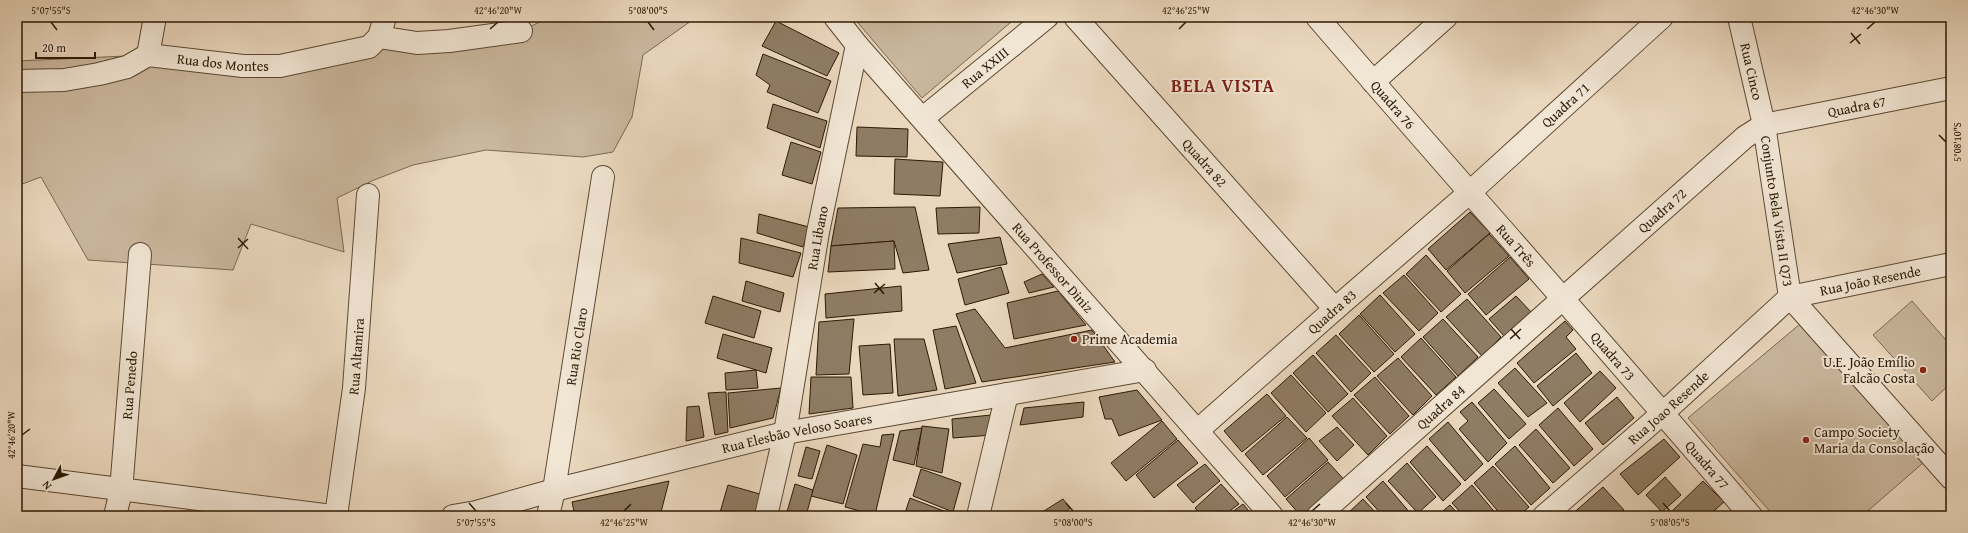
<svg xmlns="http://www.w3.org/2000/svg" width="1968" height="533" font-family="'Gentium Book Plus',serif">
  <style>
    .green { fill: #cab79d; stroke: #7b6850 }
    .building { fill: #8f7c64; stroke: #2c1a03 }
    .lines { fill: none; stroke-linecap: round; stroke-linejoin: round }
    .minor-casing { stroke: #5c4932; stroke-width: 24 }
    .minor { stroke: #f1e5d4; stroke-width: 22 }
    .ticks { fill: none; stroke: #2c1a03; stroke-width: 1.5 }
    .poi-dot { fill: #8f2418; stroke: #f1e5d4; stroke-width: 1.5 }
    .labels { text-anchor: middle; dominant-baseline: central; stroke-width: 4; stroke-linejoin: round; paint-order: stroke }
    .street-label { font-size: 14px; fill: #2c1a03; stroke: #f1e5d4 }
    .poi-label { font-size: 14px; fill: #2c1a03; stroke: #f1e5d4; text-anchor: start }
    .district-label { font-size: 18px; font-weight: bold; letter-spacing: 1px; fill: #7a1f14; stroke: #f1e5d4 }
    .neatline { fill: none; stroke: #2c1a03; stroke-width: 1.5 }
    .ticks-label { font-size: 10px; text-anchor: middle; fill: #2c1a03 }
  </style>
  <rect width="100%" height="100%" fill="#ead7bd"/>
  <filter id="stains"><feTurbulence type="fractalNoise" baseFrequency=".005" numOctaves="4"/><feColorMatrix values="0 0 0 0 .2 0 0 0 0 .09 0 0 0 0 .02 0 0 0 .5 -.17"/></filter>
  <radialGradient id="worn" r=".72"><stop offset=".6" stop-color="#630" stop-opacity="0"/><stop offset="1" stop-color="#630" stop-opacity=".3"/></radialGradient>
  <g class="green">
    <polygon points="550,17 691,17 691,21 643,55 632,117 613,152 583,157 486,150 413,165 374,180 337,198 344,252 251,224 233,270 88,260 41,177 17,186 17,61 148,55 280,66 379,37 521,31"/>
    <polygon points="853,17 1017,17 922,98"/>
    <polygon points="1912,301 1951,346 1951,383 1932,401 1873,335"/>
    <polygon points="1800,324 1923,463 1862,516 1774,516 1688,418"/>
  </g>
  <g class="building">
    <polygon points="776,21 839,53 827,76 762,46"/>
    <polygon points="763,54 831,81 818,113 767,92 770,85 756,75"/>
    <polygon points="773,104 827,121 820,148 767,128"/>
    <polygon points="857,127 908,129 907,157 856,156"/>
    <polygon points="791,142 821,152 812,184 782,175"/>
    <polygon points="895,159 943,162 940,196 894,194"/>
    <polygon points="915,207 929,270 903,273 894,241 831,246 838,208"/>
    <polygon points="980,207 979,233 938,234 936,208"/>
    <polygon points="1470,212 1490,233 1446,270 1428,249"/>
    <polygon points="759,214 809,227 803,247 757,233"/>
    <polygon points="1489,234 1509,256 1465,293 1447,271"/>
    <polygon points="1000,237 1007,264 957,273 948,244"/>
    <polygon points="741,238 801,253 793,277 739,263"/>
    <polygon points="894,241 895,269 828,272 831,246"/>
    <polygon points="1426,255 1461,294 1441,312 1406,274"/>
    <polygon points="1510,257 1529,279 1486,315 1468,294"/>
    <polygon points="1001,267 1009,293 965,305 958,279"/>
    <polygon points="1042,274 1054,287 1029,293 1024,282"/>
    <polygon points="1404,275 1438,313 1419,331 1383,293"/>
    <polygon points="746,281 784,293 780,312 742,301"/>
    <polygon points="901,286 902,311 826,318 825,294"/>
    <polygon points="1058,291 1086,325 1014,339 1007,303"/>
    <polygon points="1380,295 1415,334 1395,352 1360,314"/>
    <polygon points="713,296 761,311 754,338 705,323"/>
    <polygon points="1516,296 1531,312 1504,336 1489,319"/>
    <polygon points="1467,299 1501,337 1482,356 1446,317"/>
    <polygon points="975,309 1005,348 1092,330 1115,362 982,382 956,314"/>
    <polygon points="1359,315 1394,354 1374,372 1339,334"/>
    <polygon points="854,319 849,374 816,375 819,322"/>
    <polygon points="1443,319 1478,357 1458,376 1423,337"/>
    <polygon points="1565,321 1573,330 1566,337 1576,349 1534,383 1517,363"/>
    <polygon points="956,326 976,383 945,389 933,330"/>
    <polygon points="723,334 772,348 766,373 717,358"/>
    <polygon points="1336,335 1371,373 1351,392 1316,353"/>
    <polygon points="1421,338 1456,377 1436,395 1401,357"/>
    <polygon points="894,339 924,339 937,390 898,396"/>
    <polygon points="890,344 893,393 863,395 859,346"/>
    <polygon points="1576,353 1592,373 1553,406 1537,386"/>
    <polygon points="1313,355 1348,394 1328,412 1293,373"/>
    <polygon points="1398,358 1432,396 1413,415 1377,376"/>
    <polygon points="1515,368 1547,403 1528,417 1498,383"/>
    <polygon points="756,370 758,388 726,390 725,373"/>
    <polygon points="1600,371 1616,388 1580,422 1564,403"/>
    <polygon points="1291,375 1326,413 1306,432 1271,393"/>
    <polygon points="811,377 851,377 853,408 809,414"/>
    <polygon points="1375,377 1409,416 1390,434 1354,395"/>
    <polygon points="781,388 773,418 730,428 728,393"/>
    <polygon points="1494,389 1526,424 1509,439 1478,403"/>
    <polygon points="1137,390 1162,420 1119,436 1112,419 1105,419 1099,397"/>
    <polygon points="726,392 728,432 715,435 708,393"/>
    <polygon points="1267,394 1286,416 1242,452 1224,431"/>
    <polygon points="1617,397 1634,418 1603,445 1585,423"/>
    <polygon points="1353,398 1387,436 1368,455 1332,416"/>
    <polygon points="1084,402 1083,417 1020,425 1024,408"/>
    <polygon points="1472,402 1507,443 1488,462 1459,429 1468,421 1460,412"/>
    <polygon points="699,406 704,437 686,441 687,407"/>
    <polygon points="1558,408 1593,449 1574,466 1539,425"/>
    <polygon points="991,415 992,435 953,438 952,419"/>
    <polygon points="1287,417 1307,438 1263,475 1245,454"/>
    <polygon points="1162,421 1177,439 1126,481 1111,463"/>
    <polygon points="1448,422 1483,464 1465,481 1429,439"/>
    <polygon points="922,426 949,429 942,473 916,466"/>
    <polygon points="1337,427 1354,445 1337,461 1319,441"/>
    <polygon points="922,428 914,465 893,460 900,431"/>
    <polygon points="1536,429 1570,468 1553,483 1519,445"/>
    <polygon points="894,434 875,515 845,507 863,444 880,447 882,435"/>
    <polygon points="1309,438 1328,460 1285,497 1267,476"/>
    <polygon points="1664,439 1680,457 1638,495 1620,474"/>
    <polygon points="1178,440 1198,463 1154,498 1136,475"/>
    <polygon points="827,445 857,455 843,504 811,496"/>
    <polygon points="1427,446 1461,484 1443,501 1410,462"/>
    <polygon points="1515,446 1550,488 1531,505 1495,464"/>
    <polygon points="806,447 820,451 812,479 798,476"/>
    <polygon points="1328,462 1348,484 1310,516 1301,516 1286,499"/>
    <polygon points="1407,463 1436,497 1418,513 1388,481"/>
    <polygon points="1205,464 1220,481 1193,503 1177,485"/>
    <polygon points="1493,466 1529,507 1519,516 1502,516 1474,483"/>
    <polygon points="921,469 961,483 953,512 913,496"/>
    <polygon points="1665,477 1681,495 1662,512 1646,495"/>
    <polygon points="669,481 660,516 575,516 572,502"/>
    <polygon points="1383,481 1411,514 1409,516 1383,516 1366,497"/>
    <polygon points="1703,481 1724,502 1708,516 1667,516"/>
    <polygon points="795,484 813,490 806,516 797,516 787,512"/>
    <polygon points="1221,484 1239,504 1223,516 1202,516 1195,508"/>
    <polygon points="728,485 760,494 755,516 719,516"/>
    <polygon points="1472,485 1498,516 1464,516 1452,503"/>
    <polygon points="1603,487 1624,510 1617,516 1570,516"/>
    <polygon points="910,498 957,516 904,516"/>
    <polygon points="1063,499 1070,508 1064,514 1065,516 1036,516"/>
    <polygon points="1363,499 1377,514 1376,516 1345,516"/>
    <polygon points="1243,504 1253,516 1227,516"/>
    <polygon points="1450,505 1460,516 1437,516"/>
    <polygon points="1093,512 1096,516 1086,516"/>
  </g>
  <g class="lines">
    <g class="minor-casing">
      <g id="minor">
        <path id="s1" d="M835,17L857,45L1272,516"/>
        <path id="s2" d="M1075,17L1335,309"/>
        <path id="s3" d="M1317,17C1461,184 1608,348 1751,516"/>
        <path id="s4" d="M1739,17L1764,125L1790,297"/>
        <polyline points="379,37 417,43 449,41 521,31"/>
        <polyline points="148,55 155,17"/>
        <path id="s5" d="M17,81L64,80L99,74L127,67L148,55L243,66H280L369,47L379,37L385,17"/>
        <polyline points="1373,82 1446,17"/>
        <path id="s6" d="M923,118L1047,17"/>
        <polyline points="1790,297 1951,478"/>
        <path id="s7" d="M1790,297L1951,264"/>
        <path id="s8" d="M1197,431L1335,309L1469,193L1662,17"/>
        <polyline points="17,476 332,516"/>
        <path id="s9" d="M115,516L121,491L140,254"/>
        <path id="s10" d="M336,516L354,388L368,195"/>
        <path id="s11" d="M453,516L476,512L554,490L785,433L1145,370"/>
        <path id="s12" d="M548,516L554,490L603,177"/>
        <path id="s13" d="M766,516L785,433L818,232L857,45"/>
        <polyline points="978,516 1007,394"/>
        <path id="s14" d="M1318,516L1745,137L1764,125L1951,88"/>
        <path id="s15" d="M1544,516L1663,413L1790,297"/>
      </g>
    </g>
    <use href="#minor" class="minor"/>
  </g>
  <path class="ticks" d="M51,22L57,30M648,22L654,30M490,29L498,22M1179,29L1186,22M1867,29L1875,22M1851,33L1860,44M1850,43L1861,34M1939,135L1946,142M238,238L248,249M238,248L248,239M875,283L884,294M874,293L885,284M1511,329L1520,339M1510,339L1521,329M22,435L30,429M469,503L476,511M1066,503L1073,511M1663,503L1670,511M624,511L631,504M1312,511L1320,504"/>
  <g class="poi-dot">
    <circle cx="1074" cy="339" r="4"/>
    <circle cx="1923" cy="370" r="4"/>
    <circle cx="1806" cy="440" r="4"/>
  </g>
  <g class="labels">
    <g class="street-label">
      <text stroke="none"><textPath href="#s5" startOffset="211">Rua dos Montes</textPath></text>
      <text stroke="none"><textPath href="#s6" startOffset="80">Rua XXIII</textPath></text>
      <text stroke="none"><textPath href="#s4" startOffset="56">Rua Cinco</textPath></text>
      <text stroke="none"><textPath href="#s3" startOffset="116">Quadra 76</textPath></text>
      <text stroke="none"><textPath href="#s8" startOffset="492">Quadra 71</textPath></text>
      <text stroke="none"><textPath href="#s14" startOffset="688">Quadra 67</textPath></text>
      <text stroke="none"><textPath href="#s2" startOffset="195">Quadra 82</textPath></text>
      <text stroke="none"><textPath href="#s14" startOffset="460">Quadra 72</textPath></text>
      <text stroke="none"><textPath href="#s4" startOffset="198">Conjunto Bela Vista II Q73</textPath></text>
      <text stroke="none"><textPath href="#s13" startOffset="283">Rua Libano</textPath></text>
      <text stroke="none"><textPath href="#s3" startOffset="303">Rua Três</textPath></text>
      <text stroke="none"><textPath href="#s1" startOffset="332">Rua Professor Diniz</textPath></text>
      <text stroke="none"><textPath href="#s7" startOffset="82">Rua João Resende</textPath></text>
      <text stroke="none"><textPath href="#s8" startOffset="180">Quadra 83</textPath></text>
      <text stroke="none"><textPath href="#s12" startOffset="172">Rua Rio Claro</textPath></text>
      <text stroke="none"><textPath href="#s10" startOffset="161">Rua Altamira</textPath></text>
      <text stroke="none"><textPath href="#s3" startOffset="450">Quadra 73</textPath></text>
      <text stroke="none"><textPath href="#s9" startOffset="132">Rua Penedo</textPath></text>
      <text stroke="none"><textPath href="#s14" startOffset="164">Quadra 84</textPath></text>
      <text stroke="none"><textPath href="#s15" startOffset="165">Rua Joao Resende</textPath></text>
      <text stroke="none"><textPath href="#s11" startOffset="354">Rua Elesbão Veloso Soares</textPath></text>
      <text stroke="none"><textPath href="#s3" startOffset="594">Quadra 77</textPath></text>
    </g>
    <g class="poi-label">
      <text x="1082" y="339">Prime Academia</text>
      <text x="1915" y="362" text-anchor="end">U.E. João Emílio<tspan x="1915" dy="16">Falcão Costa</tspan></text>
      <text x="1814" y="432">Campo Society<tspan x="1814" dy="16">Maria da Consolação</tspan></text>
    </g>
    <g class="district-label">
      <text x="1223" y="85">BELA VISTA</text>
    </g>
  </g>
  <rect width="1968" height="533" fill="none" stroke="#ead7bd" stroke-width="44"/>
  <g transform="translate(54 479) rotate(229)" stroke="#f1e5d4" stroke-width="3" paint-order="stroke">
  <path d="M0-3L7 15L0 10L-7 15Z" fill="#2c1a03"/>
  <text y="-6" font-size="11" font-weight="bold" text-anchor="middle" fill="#2c1a03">N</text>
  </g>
  <path d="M36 52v6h59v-6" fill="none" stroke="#2c1a03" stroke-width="2"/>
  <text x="42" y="52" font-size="12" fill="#2c1a03" stroke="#f1e5d4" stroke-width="3" paint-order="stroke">20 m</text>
  <rect x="22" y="22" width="1924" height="489" class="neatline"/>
  <g class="ticks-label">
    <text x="51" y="14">5°07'55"S</text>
    <text x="498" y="14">42°46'20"W</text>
    <text x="648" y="14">5°08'00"S</text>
    <text x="1186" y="14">42°46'25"W</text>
    <text x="1875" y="14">42°46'30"W</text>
    <text transform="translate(1957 142) rotate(-90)" y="4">5°08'10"S</text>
    <text transform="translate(11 435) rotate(-90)" y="4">42°46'20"W</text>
    <text x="476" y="526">5°07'55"S</text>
    <text x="624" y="526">42°46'25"W</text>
    <text x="1073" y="526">5°08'00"S</text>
    <text x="1312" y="526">42°46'30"W</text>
    <text x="1670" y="526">5°08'05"S</text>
  </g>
  <rect width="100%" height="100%" filter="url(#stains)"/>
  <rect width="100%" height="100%" fill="url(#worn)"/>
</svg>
